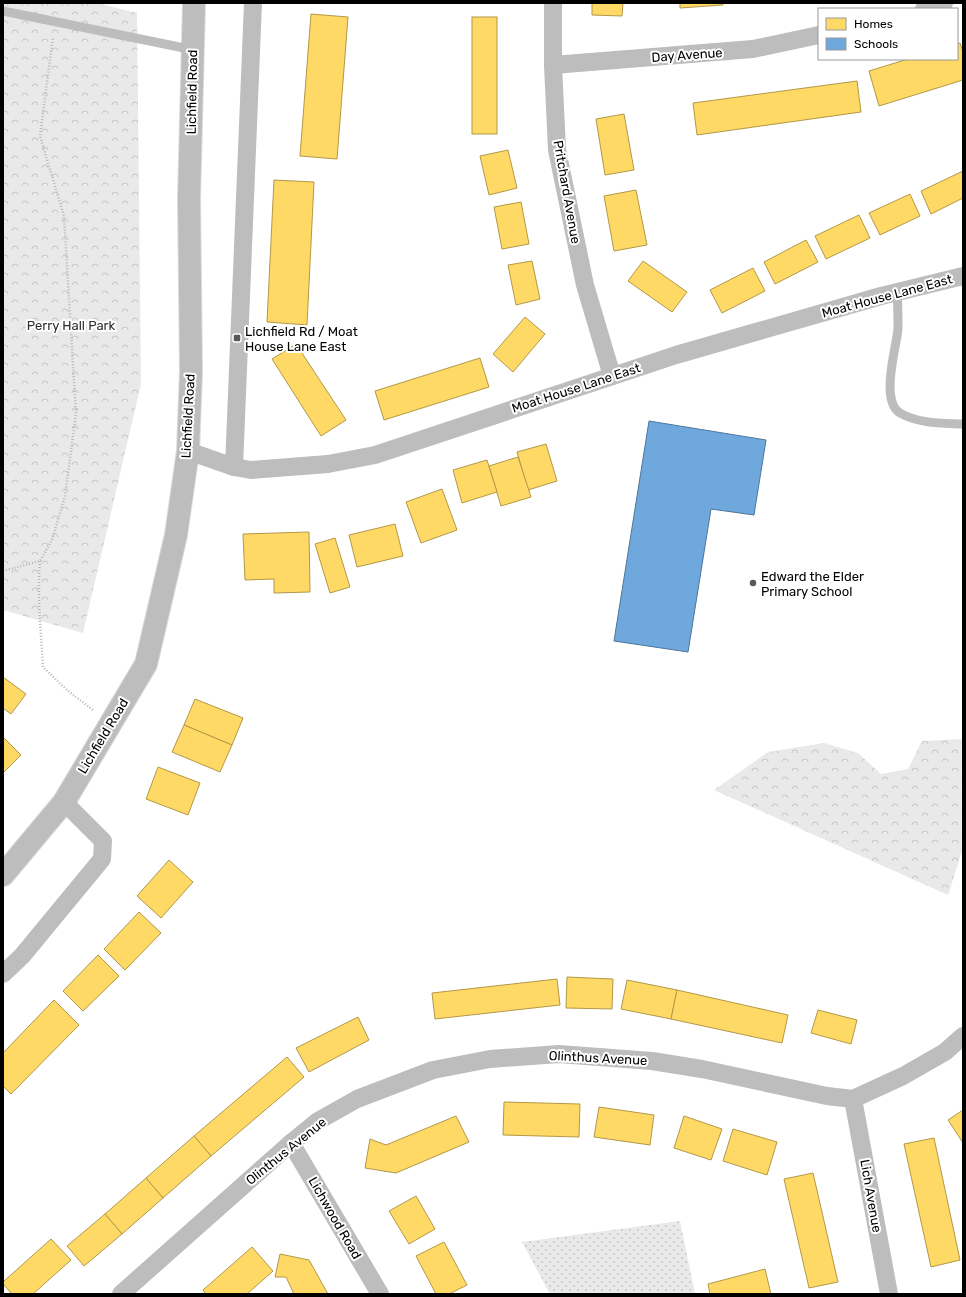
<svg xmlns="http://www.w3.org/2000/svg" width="966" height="1297" font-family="Rubik,sans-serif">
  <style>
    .forest { fill: url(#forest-crowns) }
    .garden { fill: url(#garden-dots) }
    .homes { fill: #ffd966; stroke: #b29847 }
    .schools { fill: #6fa8dc; stroke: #4e769a }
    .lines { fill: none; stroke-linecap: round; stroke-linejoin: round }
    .primary-casing { stroke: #dbdbdb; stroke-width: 24 }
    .path { stroke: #b8b8b8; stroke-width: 2.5; stroke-dasharray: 1 2; stroke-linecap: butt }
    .lane { stroke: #bdbdbd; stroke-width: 9 }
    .street { stroke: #bdbdbd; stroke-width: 18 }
    .primary { stroke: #bdbdbd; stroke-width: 22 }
    .poi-dot { fill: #595959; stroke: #fff; stroke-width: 1.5 }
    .labels { text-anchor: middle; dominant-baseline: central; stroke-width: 4; stroke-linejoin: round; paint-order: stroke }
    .street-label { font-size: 13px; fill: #000; stroke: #fff }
    .park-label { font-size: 13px; fill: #2e2e2e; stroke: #fff }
    .poi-label { font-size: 13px; fill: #000; stroke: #fff; text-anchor: start }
  </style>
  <defs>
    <pattern id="forest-crowns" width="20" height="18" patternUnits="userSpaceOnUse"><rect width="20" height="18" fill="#e9e9e9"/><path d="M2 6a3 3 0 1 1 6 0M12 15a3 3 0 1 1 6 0" fill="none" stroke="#c6c6c6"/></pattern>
    <pattern id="garden-dots" width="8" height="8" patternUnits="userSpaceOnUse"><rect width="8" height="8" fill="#e9e9e9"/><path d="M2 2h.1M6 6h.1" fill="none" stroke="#c6c6c6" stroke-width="1.8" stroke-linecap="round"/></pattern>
  </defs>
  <rect width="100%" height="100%" fill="#fff"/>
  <g class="forest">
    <polygon points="3,3 97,3 137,13 141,384 83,633 3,610"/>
    <polygon points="963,739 963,848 948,895 714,790 768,752 824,743 858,753 881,774 908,769 922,741"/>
  </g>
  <polygon class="garden" points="680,1221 695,1294 550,1294 522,1242"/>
  <g class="homes">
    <polygon points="592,3 623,3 622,16 592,15"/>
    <polygon points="680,3 723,3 723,5 680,8"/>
    <polygon points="311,14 348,17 337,159 300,156"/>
    <rect x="472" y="17" width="25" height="117"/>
    <polygon points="960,43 963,52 963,80 879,106 869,71 908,59 957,59 957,44"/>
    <polygon points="857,81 861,112 697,135 693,103"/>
    <polygon points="624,114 634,170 605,175 596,119"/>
    <polygon points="508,150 517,188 489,195 480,156"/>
    <polygon points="963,171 963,198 931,214 921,191"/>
    <polygon points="274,180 314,182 307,325 267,322"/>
    <polygon points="636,190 647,245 614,251 604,196"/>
    <polygon points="910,194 920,216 880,235 869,213"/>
    <polygon points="521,202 529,244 502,249 494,207"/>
    <polygon points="859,215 870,238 826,259 815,236"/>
    <polygon points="806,240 818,262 775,284 764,262"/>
    <polygon points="532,261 540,299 516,305 508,265"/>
    <polygon points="643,261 687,292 672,312 628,281"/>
    <polygon points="753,268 765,291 722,313 710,290"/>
    <polygon points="525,317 545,334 513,372 493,354"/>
    <polygon points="296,344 346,420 321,436 272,359"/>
    <polygon points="480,358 489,387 384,420 375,391"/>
    <polygon points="546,444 557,481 528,490 517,452"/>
    <polygon points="518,457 531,497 501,506 489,466"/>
    <polygon points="487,460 497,492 462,503 453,470"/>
    <polygon points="442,489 457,530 421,543 406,502"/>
    <polygon points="395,524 403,556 357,567 349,535"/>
    <polygon points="309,532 310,592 274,593 274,579 245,580 243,534"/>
    <polygon points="335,538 350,587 330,593 315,544"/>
    <polygon points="3,677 26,694 11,714 3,708"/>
    <polygon points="195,699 243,718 232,745 184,725"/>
    <polygon points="184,725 232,745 220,772 172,752"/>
    <polygon points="3,737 21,755 3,773"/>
    <polygon points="158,767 200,783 188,815 146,799"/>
    <polygon points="169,860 193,882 161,918 137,896"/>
    <polygon points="139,912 161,933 125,970 104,949"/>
    <polygon points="98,955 119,976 83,1011 63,991"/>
    <polygon points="567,977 613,979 612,1009 566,1008"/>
    <polygon points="557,979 560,1005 435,1019 432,993"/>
    <polygon points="627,980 677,990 671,1019 621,1009"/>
    <polygon points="677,990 788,1015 782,1043 671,1019"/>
    <polygon points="54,1000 79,1025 11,1094 3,1086 3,1053"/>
    <polygon points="818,1010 857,1020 851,1044 811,1033"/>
    <polygon points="358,1017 369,1040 309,1072 296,1048"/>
    <polygon points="287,1057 304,1077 211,1156 194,1136"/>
    <polygon points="504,1102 580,1104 579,1137 503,1135"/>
    <polygon points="599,1107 654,1115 650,1145 594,1137"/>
    <polygon points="963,1110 963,1143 948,1120"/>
    <polygon points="456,1116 469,1142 396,1173 365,1168 370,1139 386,1145"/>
    <polygon points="684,1116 722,1129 711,1160 674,1148"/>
    <polygon points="733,1129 777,1142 767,1175 723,1161"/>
    <polygon points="194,1136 211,1156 163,1198 146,1178"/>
    <polygon points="934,1138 960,1260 931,1267 904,1144"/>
    <polygon points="813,1173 838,1282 809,1288 784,1179"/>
    <polygon points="146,1178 163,1198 122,1234 105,1214"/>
    <polygon points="416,1196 435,1229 409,1244 389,1211"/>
    <polygon points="105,1214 122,1234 84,1266 67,1246"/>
    <polygon points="51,1239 71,1260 33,1294 12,1294 3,1284 3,1282"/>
    <polygon points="444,1242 467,1285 449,1294 436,1294 416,1256"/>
    <polygon points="252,1247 273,1271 247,1294 206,1294 203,1290"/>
    <polygon points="280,1254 309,1260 328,1294 294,1294 286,1277 275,1277"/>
    <polygon points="765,1269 771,1294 710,1294 708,1284"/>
  </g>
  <polygon class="schools" points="649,421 766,440 754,515 711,509 688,652 614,641"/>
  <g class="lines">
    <g class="primary-casing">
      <polyline id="primary" points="3,875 64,802 146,664 176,535 188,451 191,371 189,199 194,3"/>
    </g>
    <g class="path">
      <path d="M40,561C37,597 41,631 43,667L67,690L93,710"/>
      <polyline points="3,571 40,561 52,540 65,496 76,414 64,216 40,136 53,37"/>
    </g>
    <g class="lane">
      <polyline points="3,11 194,50"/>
      <path d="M897,292C898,304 898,317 898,329C896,349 880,401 900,413C919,424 943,423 963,424"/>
    </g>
    <g class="street">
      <polyline points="553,3 553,65 557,150 585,285 612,376"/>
      <polyline points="924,9 944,3"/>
      <polyline points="553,65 753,49 819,35"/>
      <polyline points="188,451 234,467 251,470 328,464 375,455 676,355 881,296 963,276"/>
      <polyline points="234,467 253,3"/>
      <polyline points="3,974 22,956 102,859 103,841 64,802"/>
      <polyline points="853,1099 889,1294"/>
      <polyline points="291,1143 380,1294"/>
      <polyline points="121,1294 291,1143 318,1121 357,1099 433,1070 490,1059 559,1054 652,1061 702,1069 827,1096 853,1099 903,1076 945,1052 963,1036"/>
    </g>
    <use href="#primary" class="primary"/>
  </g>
  <g class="poi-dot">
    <rect x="233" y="334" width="8" height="8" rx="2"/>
    <circle cx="753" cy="583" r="4"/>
  </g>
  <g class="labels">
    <g class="street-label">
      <text transform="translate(687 55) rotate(-4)">Day Avenue</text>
      <text transform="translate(192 92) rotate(-89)">Lichfield Road</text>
      <text transform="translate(567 192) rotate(80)">Pritchard Avenue</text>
      <text transform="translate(887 296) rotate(-15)">Moat House Lane East</text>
      <text transform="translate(576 388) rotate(-18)">Moat House Lane East</text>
      <text transform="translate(188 416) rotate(-87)">Lichfield Road</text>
      <text transform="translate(103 736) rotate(-59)">Lichfield Road</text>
      <text transform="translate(598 1058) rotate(3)">Olinthus Avenue</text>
      <text transform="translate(286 1151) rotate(-39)">Olinthus Avenue</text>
      <text transform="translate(871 1196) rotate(80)">Lich Avenue</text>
      <text transform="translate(335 1218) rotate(60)">Lichwood Road</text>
    </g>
    <g class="park-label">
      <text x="71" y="325">Perry Hall Park</text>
    </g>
    <g class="poi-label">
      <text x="245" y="331">Lichfield Rd / Moat<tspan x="245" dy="15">House Lane East</tspan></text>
      <text x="761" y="576">Edward the Elder<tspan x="761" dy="15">Primary School</tspan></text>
    </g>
  </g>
  <rect width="966" height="1297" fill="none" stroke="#000000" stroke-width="8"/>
  <rect x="818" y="8" width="140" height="52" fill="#ffffff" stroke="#999999"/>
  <rect x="826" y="18" width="20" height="12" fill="#ffd966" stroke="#999999"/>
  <text x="854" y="28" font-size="12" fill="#000000">Homes</text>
  <rect x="826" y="38" width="20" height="12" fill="#6fa8dc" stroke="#999999"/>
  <text x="854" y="48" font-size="12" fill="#000000">Schools</text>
</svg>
